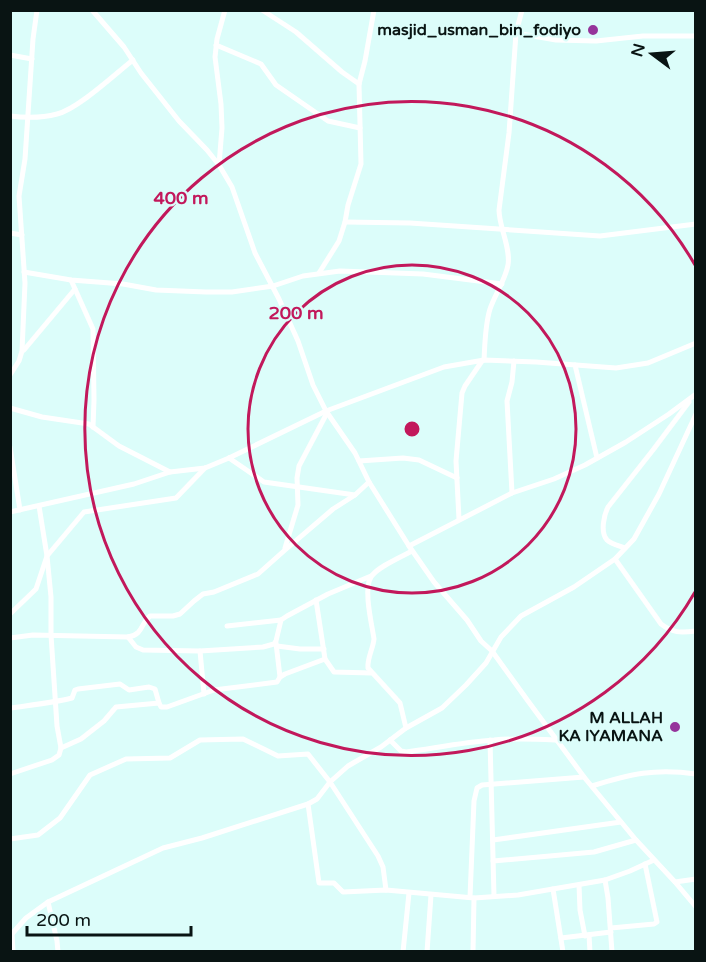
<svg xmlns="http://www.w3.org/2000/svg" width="706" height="962" font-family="'Varela Round',sans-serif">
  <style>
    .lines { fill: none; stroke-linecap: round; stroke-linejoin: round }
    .street { stroke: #fff; stroke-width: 5 }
    .ring { fill: none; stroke: #c2185b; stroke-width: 3 }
    .poi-dot { fill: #95349b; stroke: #dcfdfa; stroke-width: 2 }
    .labels { text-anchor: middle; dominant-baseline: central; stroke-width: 4.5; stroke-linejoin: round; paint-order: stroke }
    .poi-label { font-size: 16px; font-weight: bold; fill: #091413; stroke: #dcfdfa; text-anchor: end }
    .centre { fill: #c2185b; stroke: #dcfdfa; stroke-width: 3 }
    .ring-label { font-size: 18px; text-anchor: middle; font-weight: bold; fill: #c2185b; stroke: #dcfdfa; stroke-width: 4.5; stroke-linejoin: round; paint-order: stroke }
  </style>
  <rect width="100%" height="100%" fill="#dcfdfa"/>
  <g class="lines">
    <g class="street">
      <polyline points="92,10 124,47 141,73 179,121 207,150 219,165 232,187 255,253 279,299 298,341 313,385 326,411 355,453 369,482 409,546 434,582 467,620 481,641 492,651 528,701 584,777 636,840 675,882 696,907"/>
      <polyline points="262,10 296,32 342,72 359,84"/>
      <polyline points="516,33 556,40 596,41 643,36 696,36"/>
      <polyline points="216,45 261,64 276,85 328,121 360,128"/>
      <polyline points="10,55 32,59"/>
      <path d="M10,116C26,118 42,118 57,114C78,109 115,74 133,60"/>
      <polyline points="219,165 222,128 221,104 215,57 217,39 225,10"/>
      <polyline points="345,222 410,223 600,236 696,224"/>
      <polyline points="10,233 22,235"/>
      <polyline points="24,272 71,280 123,284 156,290 206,292 232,292 273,286 303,276 340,271 423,274 502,284"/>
      <polyline points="319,273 339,241 345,222 348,205 361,164 359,84 365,61 374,10"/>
      <polyline points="71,280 93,329 94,400 93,427"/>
      <polyline points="24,350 75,289"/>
      <path d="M484,360C485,343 485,325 490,309C495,294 505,281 508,265C511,248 499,227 499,210L509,133L516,33L522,10"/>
      <polyline points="575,365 597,458"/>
      <polyline points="10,375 19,361 22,351 25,283 19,196 25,159 33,39 37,10"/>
      <polyline points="10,408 42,417 89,424 119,446 170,472"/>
      <polyline points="10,447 20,510"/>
      <polyline points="229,458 264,482 355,495"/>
      <polyline points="359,461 403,458 419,460 457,478"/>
      <polyline points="512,493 507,401 512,382 514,361"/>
      <polyline points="10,512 134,484 170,472 205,468 229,458 326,411 444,367 484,360 536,362 616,368 648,363 696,343"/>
      <polyline points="459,519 456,461 462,393 465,386 482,361"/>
      <polyline points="409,546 512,493 554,479 585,465 626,442 669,414 696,394"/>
      <polyline points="285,548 298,505 297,478 299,466 327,413"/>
      <path d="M625,548C620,546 611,544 607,540C600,532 604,515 608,507L653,450L689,402"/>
      <path d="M615,559L661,624C673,633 680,633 696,631"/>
      <polyline points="316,600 325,659"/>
      <polyline points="10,614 36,589 47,556 84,512 176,498 205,468"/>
      <polyline points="227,626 281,620"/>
      <polyline points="128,637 136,647 143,650 200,651 263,647 274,644 276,641 281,620 287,616 328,594 371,576"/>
      <path d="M10,638L33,635L128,637C144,634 140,624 150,616H173L180,614L194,601L203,594L214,592L258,574L285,550L333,509L355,495L369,482"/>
      <polyline points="276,643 280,677"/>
      <polyline points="277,646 300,649 324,649"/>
      <polyline points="200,651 204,694"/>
      <path d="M10,708C31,705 52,703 72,698L75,690L78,689L120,684L129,690L149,687L155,689L159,703L161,707H167L214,690L277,682L280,677L285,674L325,659L334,672L371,673"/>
      <path d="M406,728L400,703L368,668C367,658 373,649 374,639C372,625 363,589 371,577C377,567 401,557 412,551"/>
      <path d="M390,740L401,751L406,752C435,748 465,742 494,740C515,738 535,739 556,740"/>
      <polyline points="490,740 494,896"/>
      <polyline points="61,748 81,739 104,721 116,707 159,703"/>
      <polyline points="10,774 52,760 59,755 61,748 57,726 51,635 51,597 47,556 39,506"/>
      <path d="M592,786C630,774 655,768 696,774"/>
      <polyline points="308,804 319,883 334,883 343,892 386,890 474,898 518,895 605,880 630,871 654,860"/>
      <polyline points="10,839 38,835 60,818 90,775 126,759 170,758 200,740 243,739 278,756 308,754 330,782 378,856 383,867 386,890"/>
      <polyline points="493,840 621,822"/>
      <polyline points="493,861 594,852 636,840"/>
      <polyline points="605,880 608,898 612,952"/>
      <polyline points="675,882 696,879"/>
      <polyline points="579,885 580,910 585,936"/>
      <polyline points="553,889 563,952"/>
      <polyline points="470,897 474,801 477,788 482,785 584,777"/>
      <polyline points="48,902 57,941 58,952"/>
      <polyline points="611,928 654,924 657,922 645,864"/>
      <polyline points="12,934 13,952"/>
      <polyline points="589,935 590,952"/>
      <polyline points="10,936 26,918 48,902 163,848 202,838 308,804 317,799 330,782 348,766 381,747 406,728 442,708 466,685 486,663 501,637 521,616 574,587 615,559 634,539 659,494 696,414"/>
      <polyline points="561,938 611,932"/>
      <polyline points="403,952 409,893"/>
      <polyline points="427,952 431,895"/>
      <polyline points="473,952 474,898"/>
    </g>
  </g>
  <g class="ring">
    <circle cx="412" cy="429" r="164"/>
    <path d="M695 592A327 327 0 1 1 695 265"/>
  </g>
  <g class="poi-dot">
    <circle cx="593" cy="30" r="6"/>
    <circle cx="675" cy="727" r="6"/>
  </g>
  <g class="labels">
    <g class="poi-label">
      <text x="581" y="30">masjid_usman_bin_fodiyo</text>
      <text x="663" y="718">M ALLAH<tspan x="663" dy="18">KA IYAMANA</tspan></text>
    </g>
  </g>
  <circle cx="412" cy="429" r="9" class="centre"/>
  <g class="ring-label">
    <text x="181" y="204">400 m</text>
    <text x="296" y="319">200 m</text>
  </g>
  <rect width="706" height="962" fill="none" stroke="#091413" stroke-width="24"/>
  <g transform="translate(652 54) rotate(286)" stroke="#dcfdfa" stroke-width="4.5" paint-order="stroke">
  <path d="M0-4.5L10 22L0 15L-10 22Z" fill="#091413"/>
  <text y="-9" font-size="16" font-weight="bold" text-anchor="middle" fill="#091413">N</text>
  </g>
  <path d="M27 926v9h164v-9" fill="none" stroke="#091413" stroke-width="3"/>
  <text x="36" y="926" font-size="18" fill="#091413" stroke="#dcfdfa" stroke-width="4.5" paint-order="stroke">200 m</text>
</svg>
